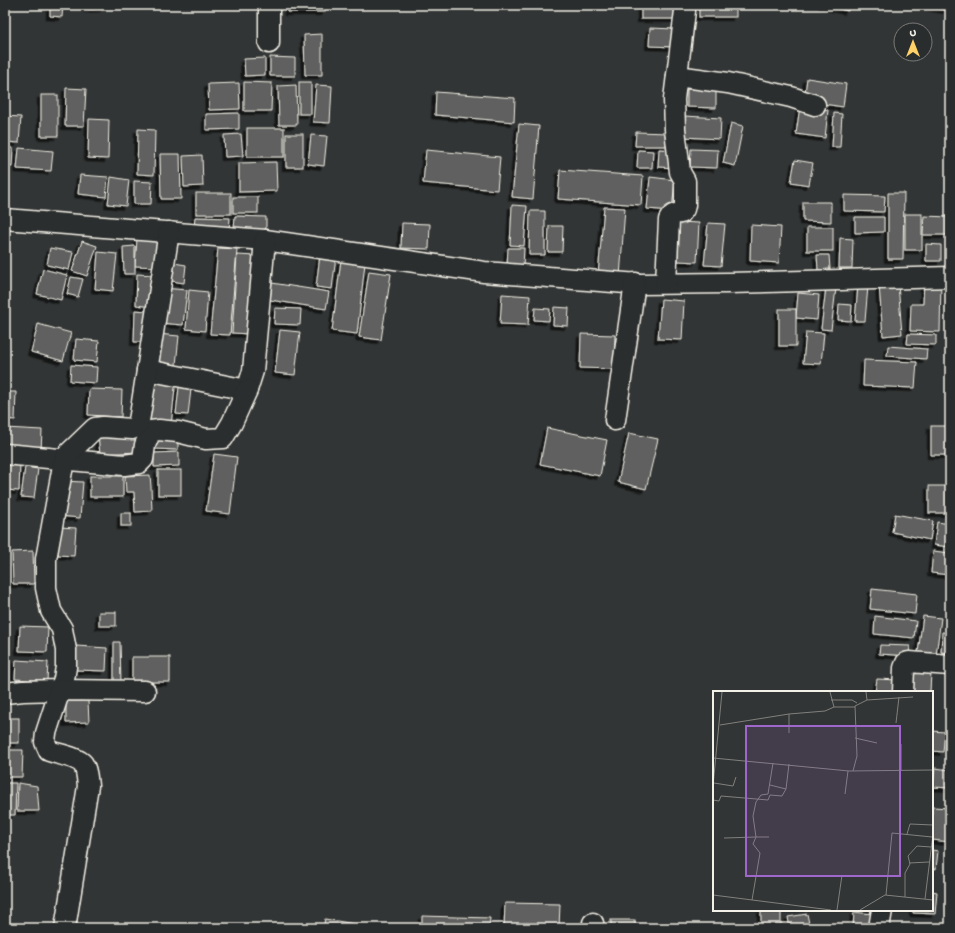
<svg xmlns="http://www.w3.org/2000/svg" width="955" height="933" font-family="'Gochi Hand',sans-serif">
  <style>
    .building { fill: #5f605f; stroke: #f4f1e8; filter: url(#shadow) }
    .lines { fill: none; stroke-linecap: round; stroke-linejoin: round }
    .minor-casing { stroke: #f4f1e8; stroke-width: 23 }
    .minor { stroke: #2a2d2e; stroke-width: 20 }
    .inset-road { fill: none; stroke: #80807d; stroke-width: 1 }
    .view { fill: #9f67cb; fill-opacity: 0.15; stroke: #9f67cb; stroke-width: 2 }
    .inset-edge { fill: none; stroke: #f4f1e8; stroke-width: 2 }
  </style>
  <defs>
    <filter id="shadow"><feDropShadow dx="-3.5" dy="3.5" stdDeviation="0" flood-color="#0009"/></filter>
  </defs>
  <rect width="100%" height="100%" fill="#323535"/>
  <filter id="ink" filterUnits="userSpaceOnUse"><feTurbulence type="fractalNoise" baseFrequency=".025" numOctaves="2"/><feDisplacementMap in="SourceGraphic" scale="8" xChannelSelector="R" yChannelSelector="G"/><feConvolveMatrix kernelMatrix="1 2 1 2 8 2 1 2 1" color-interpolation-filters="sRGB"/></filter>
  <g filter="url(#ink)">
    <g class="building">
      <polygon points="50,5 63,5 62,17 50,16"/>
      <polygon points="88,5 104,5 104,8 88,9"/>
      <rect x="288" y="5" width="37" height="7"/>
      <rect x="641" y="5" width="35" height="14"/>
      <rect x="699" y="5" width="37" height="12"/>
      <polygon points="822,5 849,5 848,11"/>
      <polygon points="918,5 947,5 947,10"/>
      <polygon points="650,28 675,29 675,47 649,46"/>
      <polygon points="322,34 322,75 305,75 304,35"/>
      <polygon points="270,57 295,58 295,76 270,76"/>
      <polygon points="265,58 265,75 245,76 244,59"/>
      <polygon points="807,78 846,84 843,107 804,101"/>
      <polygon points="244,82 272,83 271,111 244,111"/>
      <rect x="299" y="82" width="12" height="32"/>
      <polygon points="239,83 240,109 209,110 208,84"/>
      <polygon points="296,85 297,125 279,125 278,86"/>
      <polygon points="316,85 332,86 330,123 313,122"/>
      <polygon points="66,88 86,89 84,126 65,126"/>
      <polygon points="687,89 716,90 716,108 687,107"/>
      <polygon points="436,92 515,98 514,122 435,115"/>
      <rect x="41" y="95" width="17" height="41"/>
      <polygon points="800,106 828,110 825,138 796,134"/>
      <polygon points="239,113 239,129 206,130 206,114"/>
      <polygon points="834,113 842,114 840,147 832,147"/>
      <polygon points="5,116 21,117 19,143 5,142"/>
      <polygon points="684,116 721,118 720,139 683,137"/>
      <polygon points="89,119 109,120 108,159 88,158"/>
      <polygon points="731,123 743,126 735,166 723,163"/>
      <polygon points="519,124 539,126 533,199 512,197"/>
      <rect x="247" y="128" width="37" height="29"/>
      <polygon points="138,129 155,130 154,175 137,174"/>
      <polygon points="636,132 668,133 668,146 635,146"/>
      <polygon points="241,134 243,156 225,157 224,135"/>
      <rect x="286" y="134" width="17" height="33"/>
      <polygon points="311,135 327,136 324,166 308,164"/>
      <polygon points="5,148 13,148 12,167 5,167"/>
      <polygon points="19,148 53,151 51,171 17,169"/>
      <polygon points="659,149 677,150 676,168 658,167"/>
      <polygon points="691,149 718,150 717,168 690,167"/>
      <polygon points="426,150 500,157 497,190 423,183"/>
      <polygon points="638,150 653,151 652,168 637,168"/>
      <polygon points="160,154 180,154 181,199 161,199"/>
      <polygon points="202,155 203,186 184,187 183,156"/>
      <polygon points="795,160 813,163 809,185 791,182"/>
      <polygon points="276,162 277,191 239,192 239,163"/>
      <polygon points="560,170 643,176 641,205 558,199"/>
      <polygon points="80,175 108,177 106,197 78,194"/>
      <polygon points="111,177 129,180 126,206 108,204"/>
      <polygon points="650,177 675,180 672,211 647,209"/>
      <polygon points="134,181 152,182 151,204 134,204"/>
      <rect x="196" y="193" width="35" height="21"/>
      <polygon points="888,193 904,193 903,259 888,259"/>
      <polygon points="844,195 885,196 884,212 844,211"/>
      <rect x="233" y="197" width="25" height="16"/>
      <polygon points="803,202 831,202 831,222 803,221"/>
      <polygon points="512,205 527,206 524,246 510,245"/>
      <polygon points="604,207 625,208 620,277 598,275"/>
      <polygon points="530,211 545,211 545,255 529,255"/>
      <rect x="905" y="214" width="17" height="36"/>
      <polygon points="235,216 266,217 266,230 234,229"/>
      <polygon points="924,216 950,217 950,235 923,235"/>
      <polygon points="195,217 230,218 229,230 194,229"/>
      <polygon points="855,217 884,217 884,232 855,233"/>
      <polygon points="679,222 699,223 697,262 678,261"/>
      <polygon points="402,223 430,224 429,249 401,248"/>
      <polygon points="708,223 725,224 721,266 704,265"/>
      <polygon points="751,225 781,227 779,263 750,261"/>
      <polygon points="549,226 563,226 562,252 548,252"/>
      <rect x="807" y="227" width="26" height="24"/>
      <polygon points="840,238 853,239 852,268 839,268"/>
      <polygon points="137,239 161,240 159,267 135,266"/>
      <polygon points="82,241 97,246 87,276 72,271"/>
      <polygon points="926,244 941,245 941,261 926,261"/>
      <polygon points="135,246 135,274 124,274 123,247"/>
      <polygon points="50,248 73,252 69,270 47,265"/>
      <polygon points="218,248 237,249 230,335 210,334"/>
      <polygon points="508,248 524,248 523,267 507,266"/>
      <polygon points="98,252 117,254 113,291 95,289"/>
      <polygon points="237,255 256,256 250,334 232,333"/>
      <polygon points="320,255 336,257 332,289 316,287"/>
      <polygon points="817,255 829,255 830,269 818,270"/>
      <polygon points="341,260 365,263 357,334 332,331"/>
      <polygon points="168,262 186,265 184,283 165,280"/>
      <polygon points="43,269 67,275 61,300 37,294"/>
      <polygon points="369,271 391,274 381,340 359,337"/>
      <polygon points="137,274 154,275 152,307 136,305"/>
      <polygon points="71,277 83,279 78,297 67,294"/>
      <polygon points="924,280 941,281 940,332 910,331 911,304 923,304"/>
      <polygon points="272,283 329,292 326,309 270,300"/>
      <polygon points="898,284 902,334 883,336 879,285"/>
      <polygon points="858,285 868,286 865,321 855,321"/>
      <polygon points="826,287 836,288 831,330 821,329"/>
      <polygon points="163,288 187,290 183,325 159,323"/>
      <polygon points="189,290 208,292 205,331 186,329"/>
      <polygon points="798,293 819,295 817,320 796,318"/>
      <polygon points="502,294 530,296 528,325 500,324"/>
      <polygon points="661,299 684,301 682,340 658,339"/>
      <polygon points="839,304 852,305 851,321 838,320"/>
      <polygon points="554,307 569,308 568,326 553,325"/>
      <polygon points="275,308 301,309 300,325 274,324"/>
      <polygon points="535,308 550,309 549,321 534,320"/>
      <rect x="779" y="309" width="17" height="37"/>
      <polygon points="135,310 147,311 146,342 134,342"/>
      <polygon points="38,324 71,333 63,361 31,352"/>
      <polygon points="280,330 300,332 295,375 275,373"/>
      <polygon points="806,332 824,333 821,364 803,363"/>
      <polygon points="157,334 179,336 176,365 154,362"/>
      <polygon points="581,334 615,335 614,369 580,368"/>
      <polygon points="908,334 936,335 936,345 907,344"/>
      <polygon points="76,339 99,341 97,362 74,360"/>
      <polygon points="888,346 927,349 926,359 887,356"/>
      <polygon points="864,360 917,362 915,388 863,386"/>
      <polygon points="71,365 97,367 96,383 70,381"/>
      <polygon points="152,376 176,378 171,426 147,423"/>
      <polygon points="179,387 191,389 188,415 176,414"/>
      <polygon points="89,389 122,390 121,417 88,415"/>
      <polygon points="5,392 16,392 15,420 5,419"/>
      <rect x="931" y="426" width="19" height="29"/>
      <polygon points="5,428 42,430 41,451 5,449"/>
      <polygon points="547,428 607,440 600,476 540,464"/>
      <polygon points="136,433 137,452 100,454 98,435"/>
      <polygon points="629,433 658,439 646,489 618,482"/>
      <polygon points="154,438 178,439 178,450 154,449"/>
      <polygon points="179,452 179,466 154,467 154,453"/>
      <polygon points="214,454 237,457 230,514 206,511"/>
      <polygon points="7,463 20,464 19,491 5,490"/>
      <polygon points="25,467 38,469 34,498 21,497"/>
      <rect x="158" y="470" width="23" height="25"/>
      <polygon points="150,475 151,487 152,511 135,512 134,492 126,492 125,476"/>
      <rect x="90" y="476" width="33" height="21"/>
      <polygon points="62,481 83,482 80,518 59,516"/>
      <rect x="929" y="486" width="21" height="27"/>
      <rect x="121" y="513" width="10" height="13"/>
      <polygon points="895,514 933,521 930,540 892,532"/>
      <polygon points="937,522 950,524 950,547 934,545"/>
      <polygon points="59,527 76,528 74,556 58,555"/>
      <polygon points="33,551 34,584 13,584 12,552"/>
      <polygon points="933,551 950,553 950,575 931,573"/>
      <polygon points="872,589 917,594 915,614 870,609"/>
      <rect x="99" y="612" width="17" height="14"/>
      <polygon points="875,616 916,621 914,638 874,634"/>
      <polygon points="923,616 941,618 935,663 917,660"/>
      <polygon points="20,626 48,627 47,652 19,651"/>
      <polygon points="942,632 950,633 950,653 941,652"/>
      <polygon points="114,642 120,642 121,684 114,684"/>
      <polygon points="880,645 910,646 909,656 879,654"/>
      <polygon points="76,646 107,648 106,671 75,670"/>
      <rect x="132" y="657" width="38" height="25"/>
      <polygon points="16,660 48,662 47,681 15,679"/>
      <polygon points="914,670 931,672 930,692 913,692"/>
      <polygon points="877,679 898,680 897,692 875,692"/>
      <polygon points="66,701 88,701 89,722 66,723"/>
      <rect x="5" y="718" width="14" height="25"/>
      <polygon points="932,731 945,732 943,752 932,751"/>
      <polygon points="5,750 23,750 22,777 5,777"/>
      <polygon points="935,768 950,770 950,788 933,787"/>
      <polygon points="5,783 16,783 15,815 5,815"/>
      <polygon points="18,783 37,786 39,811 17,811"/>
      <polygon points="932,807 950,808 950,842 932,840"/>
      <polygon points="932,850 938,851 936,869 932,868"/>
      <polygon points="932,891 937,892 935,914 913,913 913,910 932,910"/>
      <polygon points="505,903 560,904 559,928 504,928"/>
      <rect x="761" y="910" width="20" height="18"/>
      <polygon points="854,912 872,914 871,928 853,928"/>
      <polygon points="807,914 810,928 790,928 788,917"/>
      <polygon points="422,916 490,918 489,928 422,928"/>
      <polygon points="325,919 361,925 361,928 323,928"/>
      <rect x="611" y="920" width="24" height="8"/>
    </g>
    <g class="lines">
      <g class="minor-casing">
        <g id="minor">
          <polyline points="269,5 269,43"/>
          <polyline points="677,76 728,83 791,97 815,105"/>
          <polyline points="5,219 265,240 484,272 639,284 729,283 950,277"/>
          <path d="M666,283L669,220C672,214 675,214 681,213L684,209L685,205V181L680,172L675,129L674,99L685,11V5"/>
          <polyline points="147,370 247,390 253,371 265,240"/>
          <polyline points="615,420 635,283"/>
          <polyline points="5,454 124,465 139,463 143,459 145,445 151,431 159,430 178,432 206,439 223,438 232,423 247,390"/>
          <polyline points="903,692 904,668 906,663 909,662 950,665"/>
          <path d="M5,693L23,691L60,690L64,679L66,667V650L62,629L51,611L46,588V559L62,471L65,459L69,453L95,428L103,427L132,429C138,427 139,421 140,415L169,232"/>
          <polyline points="593,923 594,928"/>
          <path d="M65,928L88,786C87,778 87,770 83,764C77,757 57,754 49,751L45,742L46,733L60,690L145,691"/>
          <polyline points="879,928 882,910"/>
        </g>
      </g>
      <use href="#minor" class="minor"/>
    </g>
  </g>
  <g transform="translate(713 691)">
    <rect width="220" height="220" fill="#323535"/>
    <path class="inset-road" d="M117,1L121,16H142M118,9H139L144,12M154,9L200,6M183,32L186,6M7,34L76,23M76,42V23L112,20L121,16M142,47L164,52M0,67L136,80L220,79M188,79V53M140,80L144,65L142,15L154,9L153,1M1,92L20,95L23,86M57,94L73,98L76,73M0,95L9,1M132,103L135,80M0,109L6,110L8,105L55,109L57,104L69,105L73,98M194,143L197,133L220,134M11,147L43,146L40,125L43,111L48,104L55,103L60,72M196,172L216,171M0,204L118,219M173,204L179,142L219,146M192,206V182L197,173L195,165L204,155L218,156M212,208L220,143M39,209L47,162L40,153L43,146H56M124,219L129,184M147,219L172,204L220,209"/>
    <path class="view" d="M33,35H187V185H33Z"/>
    <rect width="220" height="220" class="inset-edge"/>
  </g>
  <rect width="955" height="933" fill="none" stroke="#2a2d2e" stroke-width="20"/>
  <rect x="10" y="10" width="935" height="913" fill="none" stroke="#f4f1e8" stroke-width="1.5" filter="url(#ink)"/>
  <g transform="translate(913 42)"><circle r="19" fill="#2a2d2e" stroke="#7b7b78"/>
  <path d="M0-3L7 15L0 10L-7 15Z" fill="#ffd166"/>
  <text y="-6" font-size="11" font-weight="bold" text-anchor="middle" fill="#f4f1e8">U</text>
  </g>
</svg>
